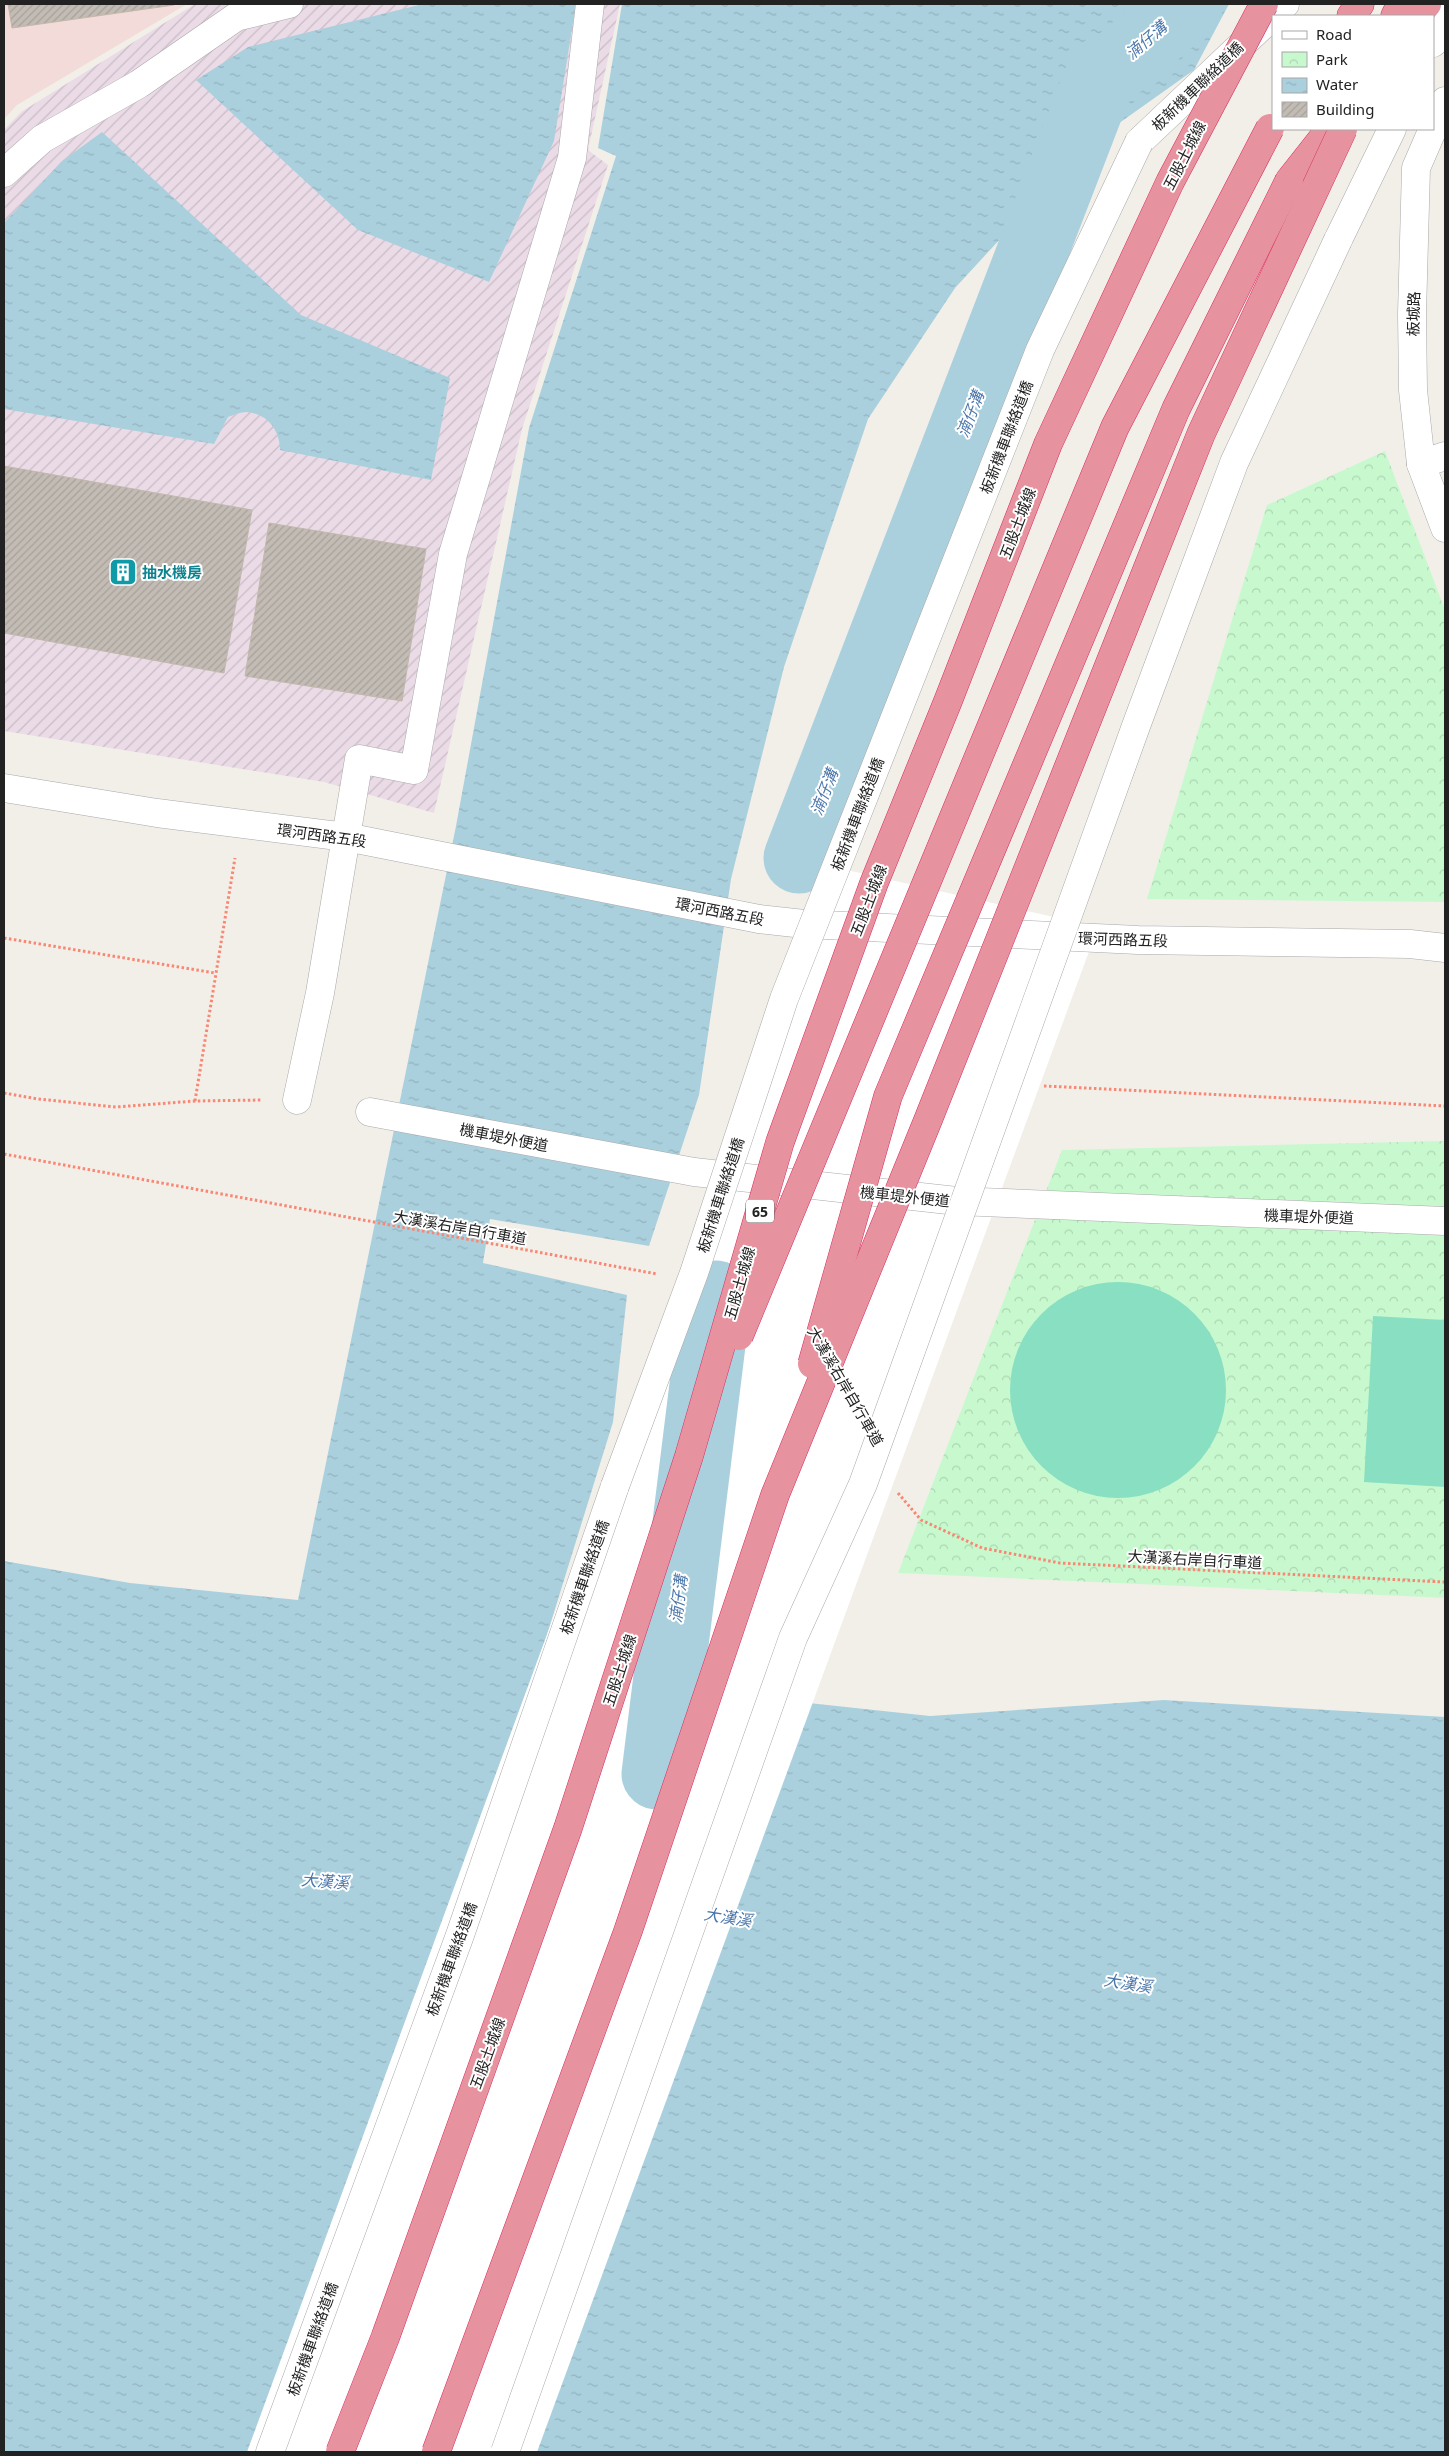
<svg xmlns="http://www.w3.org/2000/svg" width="1449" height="2456" font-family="'Noto Sans','Noto Sans TC',sans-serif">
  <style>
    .commercial { fill: #f2dbd9 }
    .industrial { fill: url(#industrial-furrows) }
    .park { fill: url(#park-crowns) }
    .pitch { fill: #89dfc1 }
    .water { fill: url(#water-ripples) }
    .pier { fill: #fff }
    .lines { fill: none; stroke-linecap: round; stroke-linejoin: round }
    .river { stroke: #aad0de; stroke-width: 71 }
    .building { fill: url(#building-hatch); stroke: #c4b7ab }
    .minor-casing { stroke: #a9a9a9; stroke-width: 29 }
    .highway-casing { stroke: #da2c60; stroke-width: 29 }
    .path { stroke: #f88773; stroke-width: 3; stroke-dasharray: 2.5 2.5; stroke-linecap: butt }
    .minor { stroke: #fff; stroke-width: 28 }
    .highway { stroke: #e7939f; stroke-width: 28 }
    .minor-bridge-casing { stroke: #a9a9a9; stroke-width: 29; stroke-linecap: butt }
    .highway-bridge-casing { stroke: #da2c60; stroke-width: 29; stroke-linecap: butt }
    .minor-bridge { stroke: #fff; stroke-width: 28 }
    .highway-bridge { stroke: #e7939f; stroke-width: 28 }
    .labels { text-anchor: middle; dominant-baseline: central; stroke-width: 4; stroke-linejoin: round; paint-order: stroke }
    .shield { fill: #fff; stroke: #646464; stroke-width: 1 }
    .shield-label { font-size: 14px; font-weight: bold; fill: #222 }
    .street-label { font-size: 15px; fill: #222; stroke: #fff }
    .culture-label { font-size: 15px; font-weight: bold; fill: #0d838f; stroke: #fff; text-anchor: start }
    .water-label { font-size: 16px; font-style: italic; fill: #4b76aa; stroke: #fff }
  </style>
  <defs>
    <pattern id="industrial-furrows" width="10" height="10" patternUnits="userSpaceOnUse" patternTransform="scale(1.25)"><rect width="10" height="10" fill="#ebdbe7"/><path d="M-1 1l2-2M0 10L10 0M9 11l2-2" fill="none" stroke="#c9bcc6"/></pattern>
    <pattern id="park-crowns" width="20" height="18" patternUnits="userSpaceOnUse" patternTransform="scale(1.25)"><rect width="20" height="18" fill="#c8f9ce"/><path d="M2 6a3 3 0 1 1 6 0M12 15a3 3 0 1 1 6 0" fill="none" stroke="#acd5b1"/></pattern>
    <pattern id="water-ripples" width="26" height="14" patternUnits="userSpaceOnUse" patternTransform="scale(1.25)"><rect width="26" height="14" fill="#aad0de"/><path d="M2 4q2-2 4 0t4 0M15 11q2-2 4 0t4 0" fill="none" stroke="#92b2be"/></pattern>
    <pattern id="building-hatch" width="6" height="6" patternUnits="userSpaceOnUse" patternTransform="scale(1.25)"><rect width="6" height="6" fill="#c3bcb5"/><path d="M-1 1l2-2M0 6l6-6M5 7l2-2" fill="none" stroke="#a7a19b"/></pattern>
  </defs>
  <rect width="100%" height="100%" fill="#f2efe9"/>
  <polygon class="commercial" points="4,4 187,4 17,105 4,119"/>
  <polygon class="industrial" points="195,4 620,4 588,150 608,165 522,429 434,813 324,782 4,731 4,130 21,112"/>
  <g class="park">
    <polygon points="1385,451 1445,610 1445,902 1147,899 1267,505"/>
    <polygon points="1445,1141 1445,1598 898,1573 1062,1150"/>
  </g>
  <g class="pitch">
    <circle cx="1118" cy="1390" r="108"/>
    <polygon points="1373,1316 1445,1320 1445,1487 1364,1482"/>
  </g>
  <g class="water">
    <polygon points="423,4 576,4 554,141 489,282 358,230 196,80 248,47"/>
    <polygon points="622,4 1229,4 1194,70 1084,148 955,288 868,419 784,667 731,879 699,1095 649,1246 490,1219 483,1263 627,1295 613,1422 546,1638 752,1697 930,1716 1164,1700 1445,1717 1445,2452 4,2452 4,1561 130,1583 298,1600 456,826 529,428 616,156 598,148"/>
    <path d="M102,132L301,315L450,378L431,480L280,450C280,431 268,414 247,412C241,412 233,415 228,417L214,444L4,409V223L62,161Z"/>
  </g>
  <polygon class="pier" points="829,866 1098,927 537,2452 247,2452"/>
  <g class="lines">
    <g class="river">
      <polyline points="799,858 1098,82 1188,4"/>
      <polyline points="657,1774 716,1296"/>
    </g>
  </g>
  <g class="building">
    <polygon points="8,4 174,4 174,5 12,28"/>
    <polygon points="4,466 252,510 224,673 4,633"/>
    <polygon points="269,523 426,549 402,701 245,676"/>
  </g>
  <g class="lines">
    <g class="minor-casing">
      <g id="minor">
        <polyline points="1433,43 1445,17"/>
        <polyline points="1445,101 1416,168 1412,314 1413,390 1421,464 1445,528"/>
        <polyline points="1139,142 1285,4"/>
        <polyline points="4,173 42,139 139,84 236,17 289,4"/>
        <polyline points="1338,240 1392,129"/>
        <polyline points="1421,464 1445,456"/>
        <polyline points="4,788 157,813 346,837 759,919 804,924 1138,940 1410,944 1445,948"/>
        <polyline points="297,1100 320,993 359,759 414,770 453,554 572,158 590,4"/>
        <polyline points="370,1112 694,1172 957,1201 1445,1221"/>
        <polyline points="270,2452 460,1935 615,1486"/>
      </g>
    </g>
    <g class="highway-casing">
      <g id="highway">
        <polyline points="1351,16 1360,4"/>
        <polyline points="1395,16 1401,4"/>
        <polyline points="1417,16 1427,4"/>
        <polyline points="1289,181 1330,129"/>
      </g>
    </g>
    <g class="path">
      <polyline points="4,938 215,973"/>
      <polyline points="1044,1086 1445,1106"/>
      <polyline points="4,1093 38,1099 116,1107 195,1101 262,1100"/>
      <polyline points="195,1101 235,858"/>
      <polyline points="4,1154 657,1274"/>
      <polyline points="898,1493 921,1520 982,1548 1060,1563 1445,1582"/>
    </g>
    <use href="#minor" class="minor"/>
    <use href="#highway" class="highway"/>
    <g class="minor-bridge-casing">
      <g id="minor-bridge">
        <polyline points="615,1486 694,1273 784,999 1040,350 1139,142"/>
        <polyline points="505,2452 793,1638 863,1484 1136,726 1234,463 1338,240"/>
      </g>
    </g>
    <g class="highway-bridge-casing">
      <g id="highway-bridge">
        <polyline points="739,1336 1115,427 1270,128"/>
        <polyline points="812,1364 888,1096 1176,409 1289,181"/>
        <polyline points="340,2452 385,2338 568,1828 689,1456 780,1142 874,883 948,701 1048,444 1170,182 1264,4"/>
        <polyline points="436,2452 628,1931 775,1495 928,1120 1201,434 1343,129"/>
      </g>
    </g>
    <use href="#minor-bridge" class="minor-bridge"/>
    <use href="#highway-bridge" class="highway-bridge"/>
  </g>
  <defs>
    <g id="building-square" transform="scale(1.4375)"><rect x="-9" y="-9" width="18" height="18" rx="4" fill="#0f9aa8" stroke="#fff"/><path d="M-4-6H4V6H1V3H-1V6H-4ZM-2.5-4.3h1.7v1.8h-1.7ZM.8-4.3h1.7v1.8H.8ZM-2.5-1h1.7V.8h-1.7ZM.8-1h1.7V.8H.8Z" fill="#fff"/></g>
  </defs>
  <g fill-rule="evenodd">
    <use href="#building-square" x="123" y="572"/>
  </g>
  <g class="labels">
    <rect class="shield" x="746" y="1199.5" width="28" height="23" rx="4"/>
    <g class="shield-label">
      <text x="760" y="1211">65</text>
    </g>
    <g class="street-label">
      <text transform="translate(1197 86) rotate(-44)">板新機車聯絡道橋</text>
      <text transform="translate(1184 155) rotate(-63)">五股土城線</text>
      <text transform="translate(1413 314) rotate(-89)">板城路</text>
      <text transform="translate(1006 437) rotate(-69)">板新機車聯絡道橋</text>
      <text transform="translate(1017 523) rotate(-69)">五股土城線</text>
      <text transform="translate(857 814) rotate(-69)">板新機車聯絡道橋</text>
      <text transform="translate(322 835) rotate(8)">環河西路五段</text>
      <text transform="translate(868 900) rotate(-69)">五股土城線</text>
      <text transform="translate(720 911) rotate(11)">環河西路五段</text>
      <text transform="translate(1123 939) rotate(2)">環河西路五段</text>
      <text transform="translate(504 1137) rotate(11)">機車堤外便道</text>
      <text transform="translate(720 1195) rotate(-72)">板新機車聯絡道橋</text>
      <text transform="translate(905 1196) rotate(6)">機車堤外便道</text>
      <text transform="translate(1309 1216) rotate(2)">機車堤外便道</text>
      <text transform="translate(460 1227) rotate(10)">大漢溪右岸自行車道</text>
      <text transform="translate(739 1283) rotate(-74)">五股土城線</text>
      <text transform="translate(846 1386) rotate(60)">大漢溪右岸自行車道</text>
      <text transform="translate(1195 1559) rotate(3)">大漢溪右岸自行車道</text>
      <text transform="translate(584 1577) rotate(-71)">板新機車聯絡道橋</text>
      <text transform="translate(619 1670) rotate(-72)">五股土城線</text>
      <text transform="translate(451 1959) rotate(-70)">板新機車聯絡道橋</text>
      <text transform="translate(487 2053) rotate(-70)">五股土城線</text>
      <text transform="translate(312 2339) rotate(-70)">板新機車聯絡道橋</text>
    </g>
    <g class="culture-label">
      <text x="142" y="572">抽水機房</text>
    </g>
    <g class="water-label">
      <text transform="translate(1146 40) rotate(-41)">湳仔溝</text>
      <text transform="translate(970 414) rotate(-69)">湳仔溝</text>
      <text transform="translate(824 792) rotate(-69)">湳仔溝</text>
      <text transform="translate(678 1599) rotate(-83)">湳仔溝</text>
      <text transform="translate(325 1881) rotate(4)">大漢溪</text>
      <text transform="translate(728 1917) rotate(9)">大漢溪</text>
      <text transform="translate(1128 1983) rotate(9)">大漢溪</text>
    </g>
  </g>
  <rect width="1449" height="2456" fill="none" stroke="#222222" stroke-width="10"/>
  <rect x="1272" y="15" width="162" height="115" fill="#ffffff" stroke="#a7a7a7"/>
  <rect x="1282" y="31" width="25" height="8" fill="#ffffff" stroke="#a7a7a7"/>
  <text x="1316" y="40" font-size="15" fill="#222222">Road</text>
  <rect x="1282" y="52" width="25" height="15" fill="url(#park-crowns)" stroke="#a7a7a7"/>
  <text x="1316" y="65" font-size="15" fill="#222222">Park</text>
  <rect x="1282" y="78" width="25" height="15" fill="url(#water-ripples)" stroke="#a7a7a7"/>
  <text x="1316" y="90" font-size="15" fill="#222222">Water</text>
  <rect x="1282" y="102" width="25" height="15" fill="url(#building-hatch)" stroke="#a7a7a7"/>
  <text x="1316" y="115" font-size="15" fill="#222222">Building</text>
</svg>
